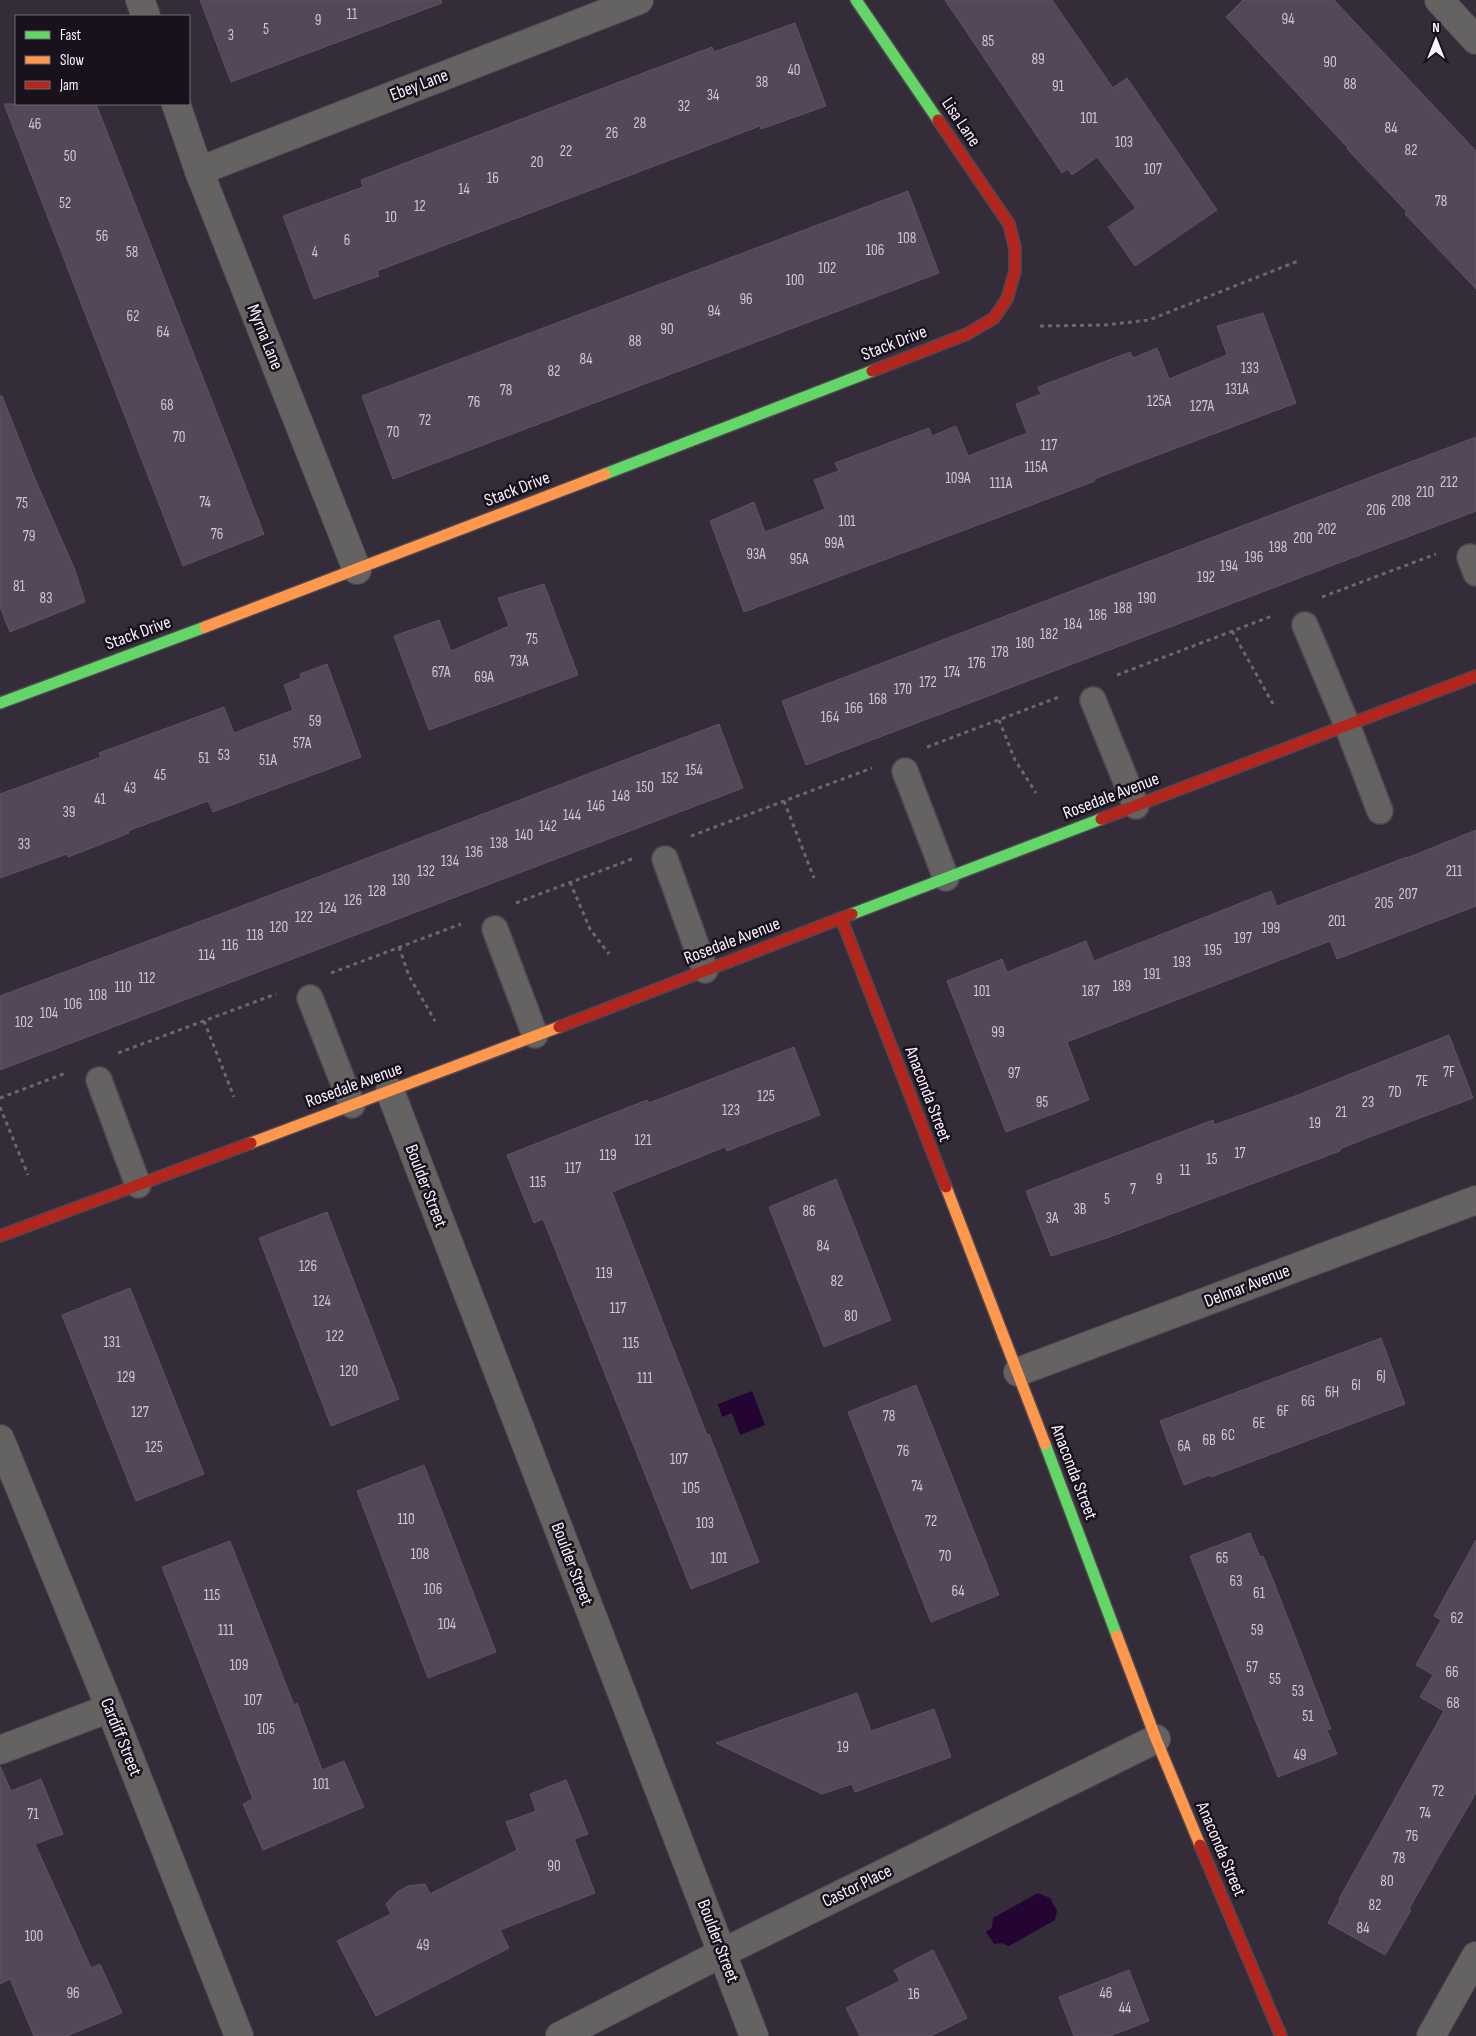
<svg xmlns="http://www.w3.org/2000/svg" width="1476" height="2036" font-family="'Sofia Sans Condensed',sans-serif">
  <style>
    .water { fill: #240433 }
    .building { fill: #534759; stroke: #5c5660 }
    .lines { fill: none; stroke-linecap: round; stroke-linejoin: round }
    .lane-casing { stroke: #4f4853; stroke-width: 28 }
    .street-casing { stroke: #4f4853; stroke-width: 30 }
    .fast-casing { stroke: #4f4853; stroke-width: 14 }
    .slow-casing { stroke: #4f4853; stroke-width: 14 }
    .jam-casing { stroke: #4f4853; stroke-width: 14 }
    .path { stroke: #6c696b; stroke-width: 3; stroke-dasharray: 4 4; stroke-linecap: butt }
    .lane { stroke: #646362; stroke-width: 25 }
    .street { stroke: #646362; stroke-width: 28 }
    .fast { stroke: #63d668; stroke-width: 11 }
    .slow { stroke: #ff974d; stroke-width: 11 }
    .jam { stroke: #b3261e; stroke-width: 11 }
    .labels { text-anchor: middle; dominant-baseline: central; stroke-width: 5; stroke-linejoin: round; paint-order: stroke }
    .number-label { font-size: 15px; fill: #d0c6d5 }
    .street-label { font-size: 18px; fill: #f9f1fe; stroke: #19121d }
  </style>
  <rect width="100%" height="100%" fill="#342c38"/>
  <g class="water">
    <polygon points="752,1391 765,1425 740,1435 732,1413 722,1417 718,1404"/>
    <polygon points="1038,1893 1050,1898 1057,1911 1055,1920 1009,1946 1001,1943 994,1944 986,1932 992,1928 993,1918"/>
  </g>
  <g class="building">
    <polygon points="200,0 441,0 442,3 231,82"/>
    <polygon points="945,0 1052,0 1113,88 1127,78 1217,210 1135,266 1108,227 1136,208 1097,157 1072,175 1068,169 1062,173"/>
    <polygon points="1243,0 1334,0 1476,151 1476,289 1405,214 1407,212 1347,149 1348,148 1226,17"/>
    <polygon points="795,23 826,106 761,129 760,126 422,254 377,271 379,276 314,299 283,216 363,187 361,180 434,152 712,47 714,52"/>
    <polygon points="4,104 96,104 264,534 183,566"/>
    <polygon points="908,191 939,273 393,479 362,396"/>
    <polygon points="1263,313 1296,403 1094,479 1095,481 1021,509 744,612 710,521 754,502 765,532 825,509 814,480 839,471 835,463 929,428 932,436 956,426 968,456 1027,433 1016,404 1041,394 1038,387 1130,352 1133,358 1157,348 1169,379 1227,355 1217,326"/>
    <polygon points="0,396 2,396 35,479 75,570 85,602 10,632 0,607"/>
    <polygon points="1476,437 1476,511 806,765 782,701"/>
    <polygon points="544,584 578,675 429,730 394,636 439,620 451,651 509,626 498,598"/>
    <polygon points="327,664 361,757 213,812 208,801 128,831 129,833 99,845 68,857 67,854 0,878 0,794 101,757 99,753 224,707 234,733 293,710 284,685 301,678 300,674"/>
    <polygon points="719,724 743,788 0,1070 0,996 231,910"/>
    <polygon points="1476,830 1476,906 1337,959 1330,941 1067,1042 1089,1100 1006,1132 947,981 1002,959 1007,972 1086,941 1094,961 1271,891 1277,906 1407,857 1407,858"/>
    <polygon points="1449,1035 1473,1098 1367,1138 1340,1149 1340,1151 1107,1238 1051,1256 1026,1191 1213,1120 1214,1125 1290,1098"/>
    <polygon points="794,1047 820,1115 727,1151 725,1147 612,1192 707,1435 709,1434 759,1562 691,1589 543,1219 534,1223 507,1155 647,1100 649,1103"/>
    <polygon points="836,1179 891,1320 824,1347 769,1207"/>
    <polygon points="327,1212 399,1399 331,1426 259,1238"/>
    <polygon points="130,1288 204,1474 136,1501 62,1315"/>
    <polygon points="1381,1338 1405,1404 1211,1477 1210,1475 1184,1485 1160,1421"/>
    <polygon points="916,1385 999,1595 931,1622 848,1412"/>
    <polygon points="424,1465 496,1652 428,1678 357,1491"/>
    <polygon points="1250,1533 1260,1557 1263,1556 1273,1580 1331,1729 1327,1730 1337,1754 1278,1777 1190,1556"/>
    <polygon points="1476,1540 1476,1793 1435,1863 1409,1909 1411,1910 1385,1955 1328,1923 1340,1900 1339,1899 1444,1711 1420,1697 1433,1675 1416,1665 1441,1620 1434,1616"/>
    <polygon points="230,1541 294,1705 297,1703 322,1770 344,1761 364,1807 263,1850 243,1804 253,1799 162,1567"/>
    <polygon points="857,1693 871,1731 934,1709 951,1757 855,1792 852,1784 822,1794 716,1743"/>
    <polygon points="0,1766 11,1791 41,1779 63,1834 35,1844 91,1968 100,1964 122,2013 67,2036 34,2036 10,1979 0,1984"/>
    <polygon points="566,1780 588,1834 574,1839 595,1893 500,1930 509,1948 376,2016 337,1941 391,1914 386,1904 397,1892 408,1886 425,1884 430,1894 517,1850 506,1822 536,1811 530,1794"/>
    <polygon points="933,1950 967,2018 931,2036 860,2036 846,2008 900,1981 894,1970"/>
    <polygon points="1129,1970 1149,2021 1110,2036 1074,2036 1059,1997"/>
  </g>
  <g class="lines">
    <g class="lane-casing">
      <g id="lane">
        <polyline points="1470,557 1476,573"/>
        <polyline points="1305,625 1347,725 1380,811"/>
        <polyline points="1093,700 1136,806"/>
        <polyline points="905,771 946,878"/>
        <polyline points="665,859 705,970"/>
        <polyline points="495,929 535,1035"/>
        <polyline points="310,998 352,1105"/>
        <polyline points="99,1080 138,1185"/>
      </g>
    </g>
    <g class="street-casing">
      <g id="street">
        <polyline points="140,0 146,16"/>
        <polyline points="1439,0 1476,40"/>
        <polyline points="176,104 199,171 357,570"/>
        <polyline points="199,171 639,0"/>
        <polyline points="390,1091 754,2036"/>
        <polyline points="1018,1372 1476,1200"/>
        <polyline points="0,1439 110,1708 239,2036"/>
        <polyline points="0,1750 110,1708"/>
        <polyline points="560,2036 722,1953 1156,1739"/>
        <polyline points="1431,2036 1476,1956"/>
      </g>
    </g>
    <g class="fast-casing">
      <g id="fast">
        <polyline points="856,0 938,120"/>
        <polyline points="605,474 872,371"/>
        <polyline points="0,703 205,627"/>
        <polyline points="852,914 1101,819"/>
        <polyline points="1045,1444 1117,1636"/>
      </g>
    </g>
    <g class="slow-casing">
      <g id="slow">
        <polyline points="205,627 605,474"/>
        <polyline points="251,1143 559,1027"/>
        <polyline points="946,1187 1045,1444"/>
        <polyline points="1117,1636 1156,1739 1200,1845"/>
      </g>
    </g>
    <g class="jam-casing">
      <g id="jam">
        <polyline points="872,371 967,334 994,318 1007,299 1015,271 1015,248 1009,224 938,120"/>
        <polyline points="1101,819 1476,676"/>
        <polyline points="841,918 946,1187"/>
        <polyline points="559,1027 852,914"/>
        <polyline points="0,1236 251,1143"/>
        <polyline points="1200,1845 1281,2036"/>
      </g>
    </g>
    <g class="path">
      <polyline points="1040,326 1105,325 1149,320 1298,261"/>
      <polyline points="1322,597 1436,554"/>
      <polyline points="1232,631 1273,704"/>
      <polyline points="1117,675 1272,616"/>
      <polyline points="999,720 1015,760 1036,793"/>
      <polyline points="927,747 1059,697"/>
      <polyline points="784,801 814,878"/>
      <polyline points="691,836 872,768"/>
      <polyline points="570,882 590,929 609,954"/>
      <polyline points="516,903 632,859"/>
      <polyline points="399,947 409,976 435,1021"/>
      <polyline points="331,973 461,924"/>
      <polyline points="204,1021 234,1097"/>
      <polyline points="118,1053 276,994"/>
      <polyline points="0,1098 66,1073"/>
      <polyline points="0,1107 28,1175"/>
    </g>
    <use href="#lane" class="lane"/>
    <use href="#street" class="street"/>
    <use href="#fast" class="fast"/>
    <use href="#slow" class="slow"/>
    <use href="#jam" class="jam"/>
  </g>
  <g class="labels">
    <g class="number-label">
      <text x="352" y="14">11</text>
      <text x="1288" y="19">94</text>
      <text x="318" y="20">9</text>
      <text x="266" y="29">5</text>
      <text x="231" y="35">3</text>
      <text x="988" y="41">85</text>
      <text x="1038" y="59">89</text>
      <text x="1330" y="62">90</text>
      <text x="794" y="70">40</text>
      <text x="762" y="82">38</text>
      <text x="1350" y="84">88</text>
      <text x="1058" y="86">91</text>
      <text x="713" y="95">34</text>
      <text x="684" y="106">32</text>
      <text x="1089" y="118">101</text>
      <text x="640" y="123">28</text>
      <text x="35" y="124">46</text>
      <text x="1391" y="128">84</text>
      <text x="612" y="133">26</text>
      <text x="1124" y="142">103</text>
      <text x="1411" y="150">82</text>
      <text x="566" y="151">22</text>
      <text x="70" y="156">50</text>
      <text x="537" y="162">20</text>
      <text x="1153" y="169">107</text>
      <text x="493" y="178">16</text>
      <text x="464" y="189">14</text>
      <text x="1441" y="201">78</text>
      <text x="65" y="203">52</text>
      <text x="420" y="206">12</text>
      <text x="391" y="217">10</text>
      <text x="102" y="236">56</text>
      <text x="907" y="238">108</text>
      <text x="347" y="240">6</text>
      <text x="875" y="250">106</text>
      <text x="132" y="252">58</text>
      <text x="315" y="252">4</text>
      <text x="827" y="268">102</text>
      <text x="795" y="280">100</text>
      <text x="746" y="299">96</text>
      <text x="714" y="311">94</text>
      <text x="133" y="316">62</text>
      <text x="667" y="329">90</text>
      <text x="163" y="332">64</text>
      <text x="635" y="341">88</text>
      <text x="586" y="359">84</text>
      <text x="1250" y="368">133</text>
      <text x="554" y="371">82</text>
      <text x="1237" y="389">131A</text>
      <text x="506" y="390">78</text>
      <text x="1159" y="401">125A</text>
      <text x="474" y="402">76</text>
      <text x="167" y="405">68</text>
      <text x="1202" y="406">127A</text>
      <text x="425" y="420">72</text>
      <text x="393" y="432">70</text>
      <text x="179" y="437">70</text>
      <text x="1049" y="445">117</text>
      <text x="1036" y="467">115A</text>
      <text x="958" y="478">109A</text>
      <text x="1449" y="482">212</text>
      <text x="1001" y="483">111A</text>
      <text x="1425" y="492">210</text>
      <text x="1401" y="501">208</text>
      <text x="205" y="502">74</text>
      <text x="22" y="503">75</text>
      <text x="1376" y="510">206</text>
      <text x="847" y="521">101</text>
      <text x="1327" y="529">202</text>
      <text x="217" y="534">76</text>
      <text x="29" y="536">79</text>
      <text x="1303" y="538">200</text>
      <text x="834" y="543">99A</text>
      <text x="1278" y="547">198</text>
      <text x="756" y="554">93A</text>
      <text x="1254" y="557">196</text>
      <text x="799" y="559">95A</text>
      <text x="1229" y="566">194</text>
      <text x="1206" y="577">192</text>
      <text x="19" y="586">81</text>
      <text x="46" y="598">83</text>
      <text x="1147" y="598">190</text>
      <text x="1123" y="608">188</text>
      <text x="1098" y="615">186</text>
      <text x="1073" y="624">184</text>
      <text x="1049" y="634">182</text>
      <text x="532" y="639">75</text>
      <text x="1025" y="643">180</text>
      <text x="1000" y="652">178</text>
      <text x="519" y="661">73A</text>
      <text x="977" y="663">176</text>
      <text x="441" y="672">67A</text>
      <text x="952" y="672">174</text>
      <text x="484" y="677">69A</text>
      <text x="928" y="682">172</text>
      <text x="903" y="689">170</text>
      <text x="878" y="699">168</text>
      <text x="854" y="708">166</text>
      <text x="830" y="717">164</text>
      <text x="315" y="721">59</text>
      <text x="302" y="743">57A</text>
      <text x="224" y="755">53</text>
      <text x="204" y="758">51</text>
      <text x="268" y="760">51A</text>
      <text x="694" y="770">154</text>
      <text x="160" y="775">45</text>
      <text x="670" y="778">152</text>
      <text x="645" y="787">150</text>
      <text x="130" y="788">43</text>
      <text x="621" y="796">148</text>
      <text x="100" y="799">41</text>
      <text x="596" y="806">146</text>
      <text x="69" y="812">39</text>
      <text x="572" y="815">144</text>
      <text x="548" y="826">142</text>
      <text x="524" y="835">140</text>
      <text x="499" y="843">138</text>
      <text x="24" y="844">33</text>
      <text x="474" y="852">136</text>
      <text x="450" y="861">134</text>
      <text x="426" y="871">132</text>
      <text x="1454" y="871">211</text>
      <text x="401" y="880">130</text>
      <text x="377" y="891">128</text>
      <text x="1408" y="894">207</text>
      <text x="353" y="900">126</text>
      <text x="1384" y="903">205</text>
      <text x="328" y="908">124</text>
      <text x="304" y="917">122</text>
      <text x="1337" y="921">201</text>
      <text x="279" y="927">120</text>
      <text x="1271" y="928">199</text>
      <text x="255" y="935">118</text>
      <text x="1243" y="938">197</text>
      <text x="230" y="945">116</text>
      <text x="1213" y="950">195</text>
      <text x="207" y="955">114</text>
      <text x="1182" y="962">193</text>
      <text x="1152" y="974">191</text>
      <text x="147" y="978">112</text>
      <text x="1122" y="986">189</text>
      <text x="123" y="987">110</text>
      <text x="982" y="991">101</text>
      <text x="1091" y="991">187</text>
      <text x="98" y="995">108</text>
      <text x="73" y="1004">106</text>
      <text x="49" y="1013">104</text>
      <text x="24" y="1022">102</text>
      <text x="998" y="1032">99</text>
      <text x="1449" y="1072">7F</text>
      <text x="1014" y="1073">97</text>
      <text x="1422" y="1081">7E</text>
      <text x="1395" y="1092">7D</text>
      <text x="766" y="1096">125</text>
      <text x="1042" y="1102">95</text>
      <text x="1368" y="1102">23</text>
      <text x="731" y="1110">123</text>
      <text x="1341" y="1112">21</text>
      <text x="1315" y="1123">19</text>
      <text x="643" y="1140">121</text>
      <text x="1240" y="1153">17</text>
      <text x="608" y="1155">119</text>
      <text x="1212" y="1159">15</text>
      <text x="573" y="1168">117</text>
      <text x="1185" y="1170">11</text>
      <text x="1159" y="1179">9</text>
      <text x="538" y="1182">115</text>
      <text x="1133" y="1189">7</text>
      <text x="1107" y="1199">5</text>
      <text x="1080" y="1209">3B</text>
      <text x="809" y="1211">86</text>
      <text x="1052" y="1218">3A</text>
      <text x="823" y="1246">84</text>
      <text x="308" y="1266">126</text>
      <text x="604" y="1273">119</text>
      <text x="837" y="1281">82</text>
      <text x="322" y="1301">124</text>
      <text x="618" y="1308">117</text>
      <text x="851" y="1316">80</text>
      <text x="335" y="1336">122</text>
      <text x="112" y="1342">131</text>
      <text x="631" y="1343">115</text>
      <text x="349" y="1371">120</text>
      <text x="1381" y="1376">6J</text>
      <text x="126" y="1377">129</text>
      <text x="645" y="1378">111</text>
      <text x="1356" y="1385">6I</text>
      <text x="1332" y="1392">6H</text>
      <text x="1308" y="1401">6G</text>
      <text x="1283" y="1411">6F</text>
      <text x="140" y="1412">127</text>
      <text x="889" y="1416">78</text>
      <text x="1259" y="1423">6E</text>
      <text x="1228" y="1435">6C</text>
      <text x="1209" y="1440">6B</text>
      <text x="1184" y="1446">6A</text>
      <text x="154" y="1447">125</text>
      <text x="903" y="1451">76</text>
      <text x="679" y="1459">107</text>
      <text x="917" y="1486">74</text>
      <text x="691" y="1488">105</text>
      <text x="406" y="1519">110</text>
      <text x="931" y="1521">72</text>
      <text x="705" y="1523">103</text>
      <text x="420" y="1554">108</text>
      <text x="945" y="1556">70</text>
      <text x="719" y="1558">101</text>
      <text x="1222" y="1558">65</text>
      <text x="1236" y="1581">63</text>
      <text x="433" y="1589">106</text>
      <text x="958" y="1591">64</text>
      <text x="1259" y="1593">61</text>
      <text x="212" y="1595">115</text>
      <text x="1457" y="1618">62</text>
      <text x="447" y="1624">104</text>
      <text x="226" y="1630">111</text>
      <text x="1257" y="1630">59</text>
      <text x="239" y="1665">109</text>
      <text x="1252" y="1667">57</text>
      <text x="1452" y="1672">66</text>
      <text x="1275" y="1679">55</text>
      <text x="1298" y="1691">53</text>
      <text x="253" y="1700">107</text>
      <text x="1453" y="1703">68</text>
      <text x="1308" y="1716">51</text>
      <text x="266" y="1729">105</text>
      <text x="843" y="1747">19</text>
      <text x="1300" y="1755">49</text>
      <text x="321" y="1784">101</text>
      <text x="1438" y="1791">72</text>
      <text x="1425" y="1813">74</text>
      <text x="33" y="1814">71</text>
      <text x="1412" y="1836">76</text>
      <text x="1399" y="1858">78</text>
      <text x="554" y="1866">90</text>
      <text x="1387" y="1881">80</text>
      <text x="1375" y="1905">82</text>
      <text x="1363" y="1928">84</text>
      <text x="34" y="1936">100</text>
      <text x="423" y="1945">49</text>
      <text x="73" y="1993">96</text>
      <text x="1106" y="1993">46</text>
      <text x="914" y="1994">16</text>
      <text x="1125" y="2008">44</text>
    </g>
    <g class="street-label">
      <text transform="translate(419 85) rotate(-21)">Ebey Lane</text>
      <text transform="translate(961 122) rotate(56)">Lisa Lane</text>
      <text transform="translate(265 337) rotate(68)">Myrna Lane</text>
      <text transform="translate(894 343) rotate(-21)">Stack Drive</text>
      <text transform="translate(517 489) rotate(-21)">Stack Drive</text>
      <text transform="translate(138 633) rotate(-20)">Stack Drive</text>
      <text transform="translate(1111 796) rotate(-21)">Rosedale Avenue</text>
      <text transform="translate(732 941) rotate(-21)">Rosedale Avenue</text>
      <text transform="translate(354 1085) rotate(-20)">Rosedale Avenue</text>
      <text transform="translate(928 1094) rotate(69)">Anaconda Street</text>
      <text transform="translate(426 1186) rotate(69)">Boulder Street</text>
      <text transform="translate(1247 1286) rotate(-21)">Delmar Avenue</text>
      <text transform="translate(1074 1472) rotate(69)">Anaconda Street</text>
      <text transform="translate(572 1564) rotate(69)">Boulder Street</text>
      <text transform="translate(121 1737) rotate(68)">Cardiff Street</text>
      <text transform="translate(1221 1849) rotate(67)">Anaconda Street</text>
      <text transform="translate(857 1886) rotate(-26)">Castor Place</text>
      <text transform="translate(718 1941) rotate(69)">Boulder Street</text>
    </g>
  </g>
  <rect x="15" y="15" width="175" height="90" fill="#19121d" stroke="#736b77"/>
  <rect x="25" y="31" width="25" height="8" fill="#63d668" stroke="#736b77"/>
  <text x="60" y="40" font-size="15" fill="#f9f1fe">Fast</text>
  <rect x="25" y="56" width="25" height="8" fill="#ff974d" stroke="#736b77"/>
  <text x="60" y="65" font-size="15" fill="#f9f1fe">Slow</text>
  <rect x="25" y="81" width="25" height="8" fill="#b3261e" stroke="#736b77"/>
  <text x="60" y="90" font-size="15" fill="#f9f1fe">Jam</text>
  <g transform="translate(1436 40)" stroke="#19121d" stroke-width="4" paint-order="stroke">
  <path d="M0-4L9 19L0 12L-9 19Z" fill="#f9f1fe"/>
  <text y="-8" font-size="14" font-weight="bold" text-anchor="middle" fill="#f9f1fe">N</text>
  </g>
</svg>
